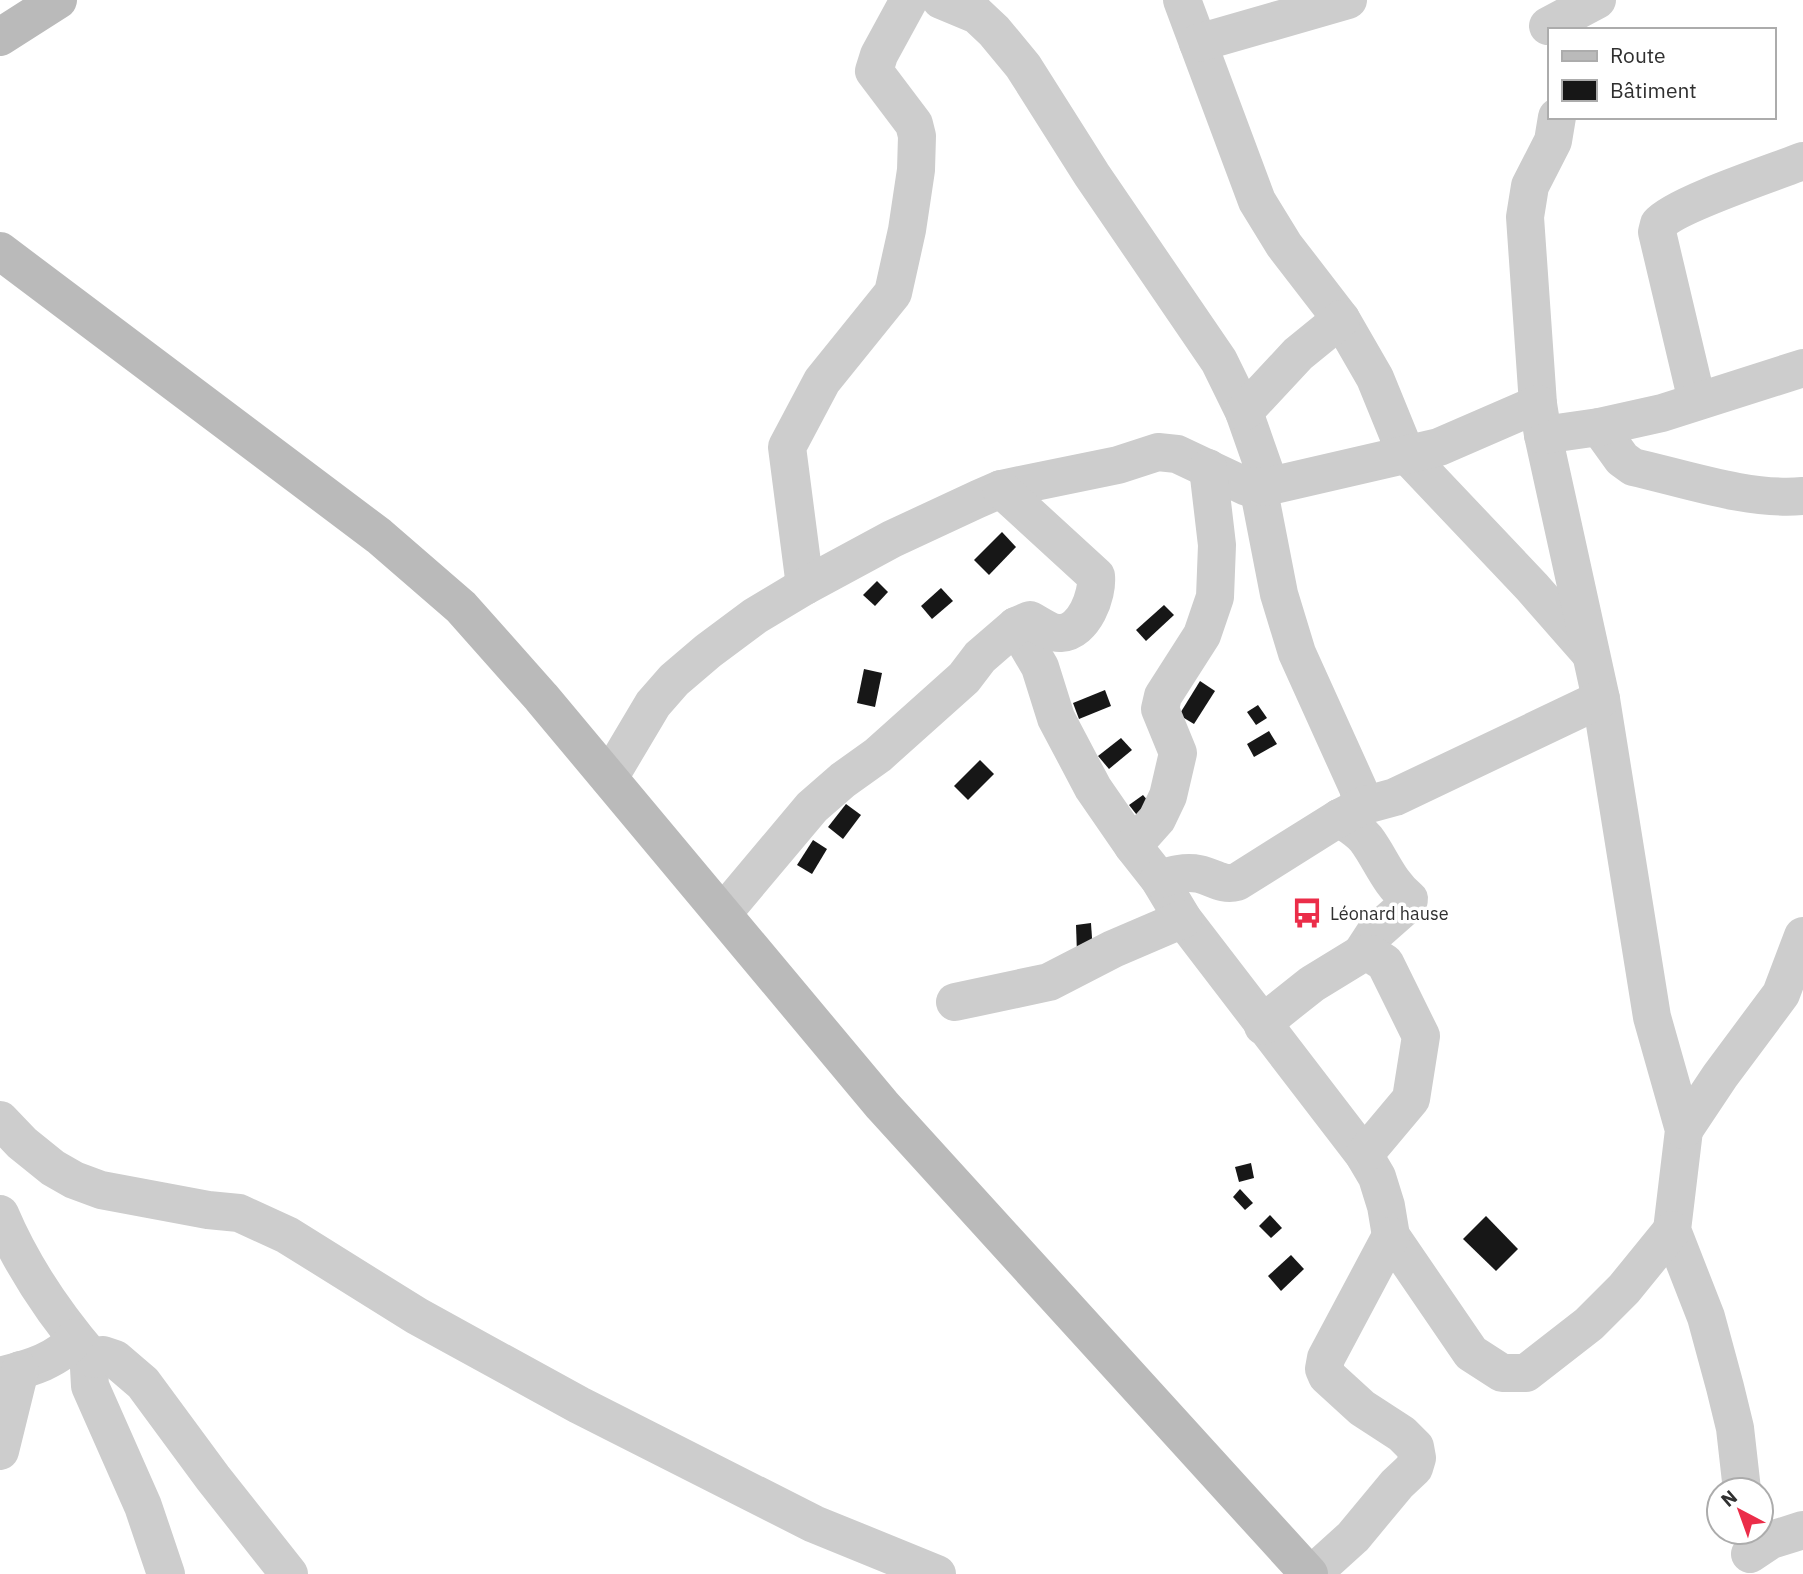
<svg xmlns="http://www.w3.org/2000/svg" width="1803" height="1574" font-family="'IBM Plex Sans',sans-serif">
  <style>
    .building { fill: #171717 }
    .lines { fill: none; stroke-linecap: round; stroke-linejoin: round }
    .street { stroke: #cdcdcd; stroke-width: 38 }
    .secondary { stroke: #bababa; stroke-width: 38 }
    .labels { text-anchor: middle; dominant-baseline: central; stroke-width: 7; stroke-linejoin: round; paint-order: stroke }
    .poi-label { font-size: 18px; fill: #303030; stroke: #fff; text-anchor: start }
  </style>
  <rect width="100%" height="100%" fill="#fff"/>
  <g class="building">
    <polygon points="1002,532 1016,547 989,575 974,560"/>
    <polygon points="877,581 888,592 875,606 863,595"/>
    <polygon points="941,588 953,601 932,619 921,606"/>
    <polygon points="1164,605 1174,615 1146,641 1136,630"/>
    <polygon points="864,669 882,673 875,707 857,703"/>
    <polygon points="1200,681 1215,691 1194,724 1179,715"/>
    <polygon points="1105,690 1111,706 1079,719 1073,703"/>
    <polygon points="1258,705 1267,718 1256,725 1247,712"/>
    <polygon points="1269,731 1277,744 1254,757 1247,744"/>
    <polygon points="1121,738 1132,750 1109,769 1098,756"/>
    <polygon points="980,760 994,774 968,800 954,786"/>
    <polygon points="1143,795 1154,808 1140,819 1129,805"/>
    <polygon points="846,804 861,815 843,839 828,827"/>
    <polygon points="813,840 827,849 812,874 797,865"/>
    <polygon points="1091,923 1093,953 1077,954 1076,925"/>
    <polygon points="1251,1163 1254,1178 1239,1182 1235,1167"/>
    <polygon points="1240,1189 1253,1203 1245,1210 1233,1197"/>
    <polygon points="1270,1215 1282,1228 1271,1238 1259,1226"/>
    <polygon points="1486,1216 1518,1249 1496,1271 1463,1239"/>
    <polygon points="1291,1255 1304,1269 1281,1291 1268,1276"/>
  </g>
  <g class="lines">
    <g class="street">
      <polyline points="941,0 977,15 994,31 1023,66 1092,175 1219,361 1244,412 1270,486"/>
      <polyline points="1182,0 1257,201 1284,245 1341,319 1375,378 1406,454 1532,587 1589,652"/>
      <polyline points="1548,26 1597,0"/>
      <polyline points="1198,43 1348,0"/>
      <polyline points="1557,117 1553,141 1530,186 1525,217 1538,404 1543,435 1601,699 1652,1017 1684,1130 1672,1230 1706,1317 1725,1387 1735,1428 1742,1490"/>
      <path d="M1697,401L1657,232L1659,224C1674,205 1775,172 1803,161"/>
      <polyline points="1244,412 1298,354 1341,319"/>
      <path d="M1599,427L1622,459L1633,467C1686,479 1749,501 1803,496"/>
      <polyline points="1543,435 1599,427 1662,413 1803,368"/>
      <polyline points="1258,486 1279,594 1297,653 1358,788 1362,806"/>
      <polyline points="805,586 787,447 822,381 893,293 907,230 916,170 917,136 914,124 874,71 879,55 909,0"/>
      <polyline points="1016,626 1040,667 1056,718 1093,788 1133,846 1159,879 1183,919 1364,1155 1377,1177 1386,1206 1391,1236 1471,1353 1502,1373 1526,1373 1589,1324 1624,1289 1672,1230"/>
      <polyline points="609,778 653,704 674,680 708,651 755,616 805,586 892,539 978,499 1001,489 1118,465 1158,452 1177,454 1247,487 1270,486 1439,447 1538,404"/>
      <path d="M1339,818C1348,824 1359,830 1366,839C1381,859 1388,882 1409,899L1408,904L1374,934L1361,954"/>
      <polyline points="1133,846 1157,819 1168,796 1178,753 1160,709 1163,696 1202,635 1215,597 1217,545 1208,468"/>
      <path d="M1159,879C1172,875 1185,871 1199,874C1213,877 1222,886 1237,882L1339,818L1362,806L1395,797L1601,699"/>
      <path d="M723,913L812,807L843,780L878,755L964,678L980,657L1016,626L1030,620C1038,624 1051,634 1061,633C1084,632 1098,595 1096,576L1001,489"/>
      <polyline points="955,1002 1049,982 1113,949 1183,919"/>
      <polyline points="1263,1026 1278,1011 1312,984 1361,954 1371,954 1385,963 1421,1036 1411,1099 1364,1155"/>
      <polyline points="0,1120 22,1143 53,1168 74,1180 101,1190 208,1210 239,1213 287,1235 417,1316 579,1405 814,1524 937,1574"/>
      <polyline points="1684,1130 1720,1076 1781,994 1803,936"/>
      <path d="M0,1214C22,1266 56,1316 93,1359L89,1368L90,1386L143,1506L166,1574"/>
      <polyline points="93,1359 103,1355 115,1359 143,1383 213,1478 289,1574"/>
      <path d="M0,1376C26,1369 59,1361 75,1338"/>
      <polyline points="0,1451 20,1370"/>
      <polyline points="1750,1554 1771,1540 1803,1530"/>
      <polyline points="1312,1574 1353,1537 1397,1484 1414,1468 1417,1458 1415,1447 1402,1434 1362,1408 1327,1376 1324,1369 1326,1358 1391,1236"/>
    </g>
    <g class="secondary">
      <polyline points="0,37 58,0"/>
      <polyline points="0,251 379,536 461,607 541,697 882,1105 1309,1574"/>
    </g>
  </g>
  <defs>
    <g id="bus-bare" transform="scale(2.415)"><path d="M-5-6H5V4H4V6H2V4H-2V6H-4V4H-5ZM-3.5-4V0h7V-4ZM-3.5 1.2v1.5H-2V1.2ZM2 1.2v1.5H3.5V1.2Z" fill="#eb2d49" stroke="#fff" stroke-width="2.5" paint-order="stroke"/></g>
  </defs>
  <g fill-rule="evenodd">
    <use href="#bus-bare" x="1307" y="913"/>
  </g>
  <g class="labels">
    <g class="poi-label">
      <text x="1330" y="913">Léonard hause</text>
    </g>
  </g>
  <rect x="1548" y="28" width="228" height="91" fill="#ffffff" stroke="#acacac" stroke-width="2"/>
  <rect x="1562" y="51" width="35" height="10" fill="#bababa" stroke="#acacac" stroke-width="2"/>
  <text x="1610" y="63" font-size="21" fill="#303030">Route</text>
  <rect x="1562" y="80" width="35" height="21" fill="#171717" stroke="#acacac" stroke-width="2"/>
  <text x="1610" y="98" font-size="21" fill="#303030">Bâtiment</text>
  <g transform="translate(1740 1511) rotate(319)"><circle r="33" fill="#ffffff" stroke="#acacac" stroke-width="2"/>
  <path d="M0-5L12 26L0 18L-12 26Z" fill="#eb2d49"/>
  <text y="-10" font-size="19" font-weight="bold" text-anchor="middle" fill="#303030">N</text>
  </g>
</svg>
